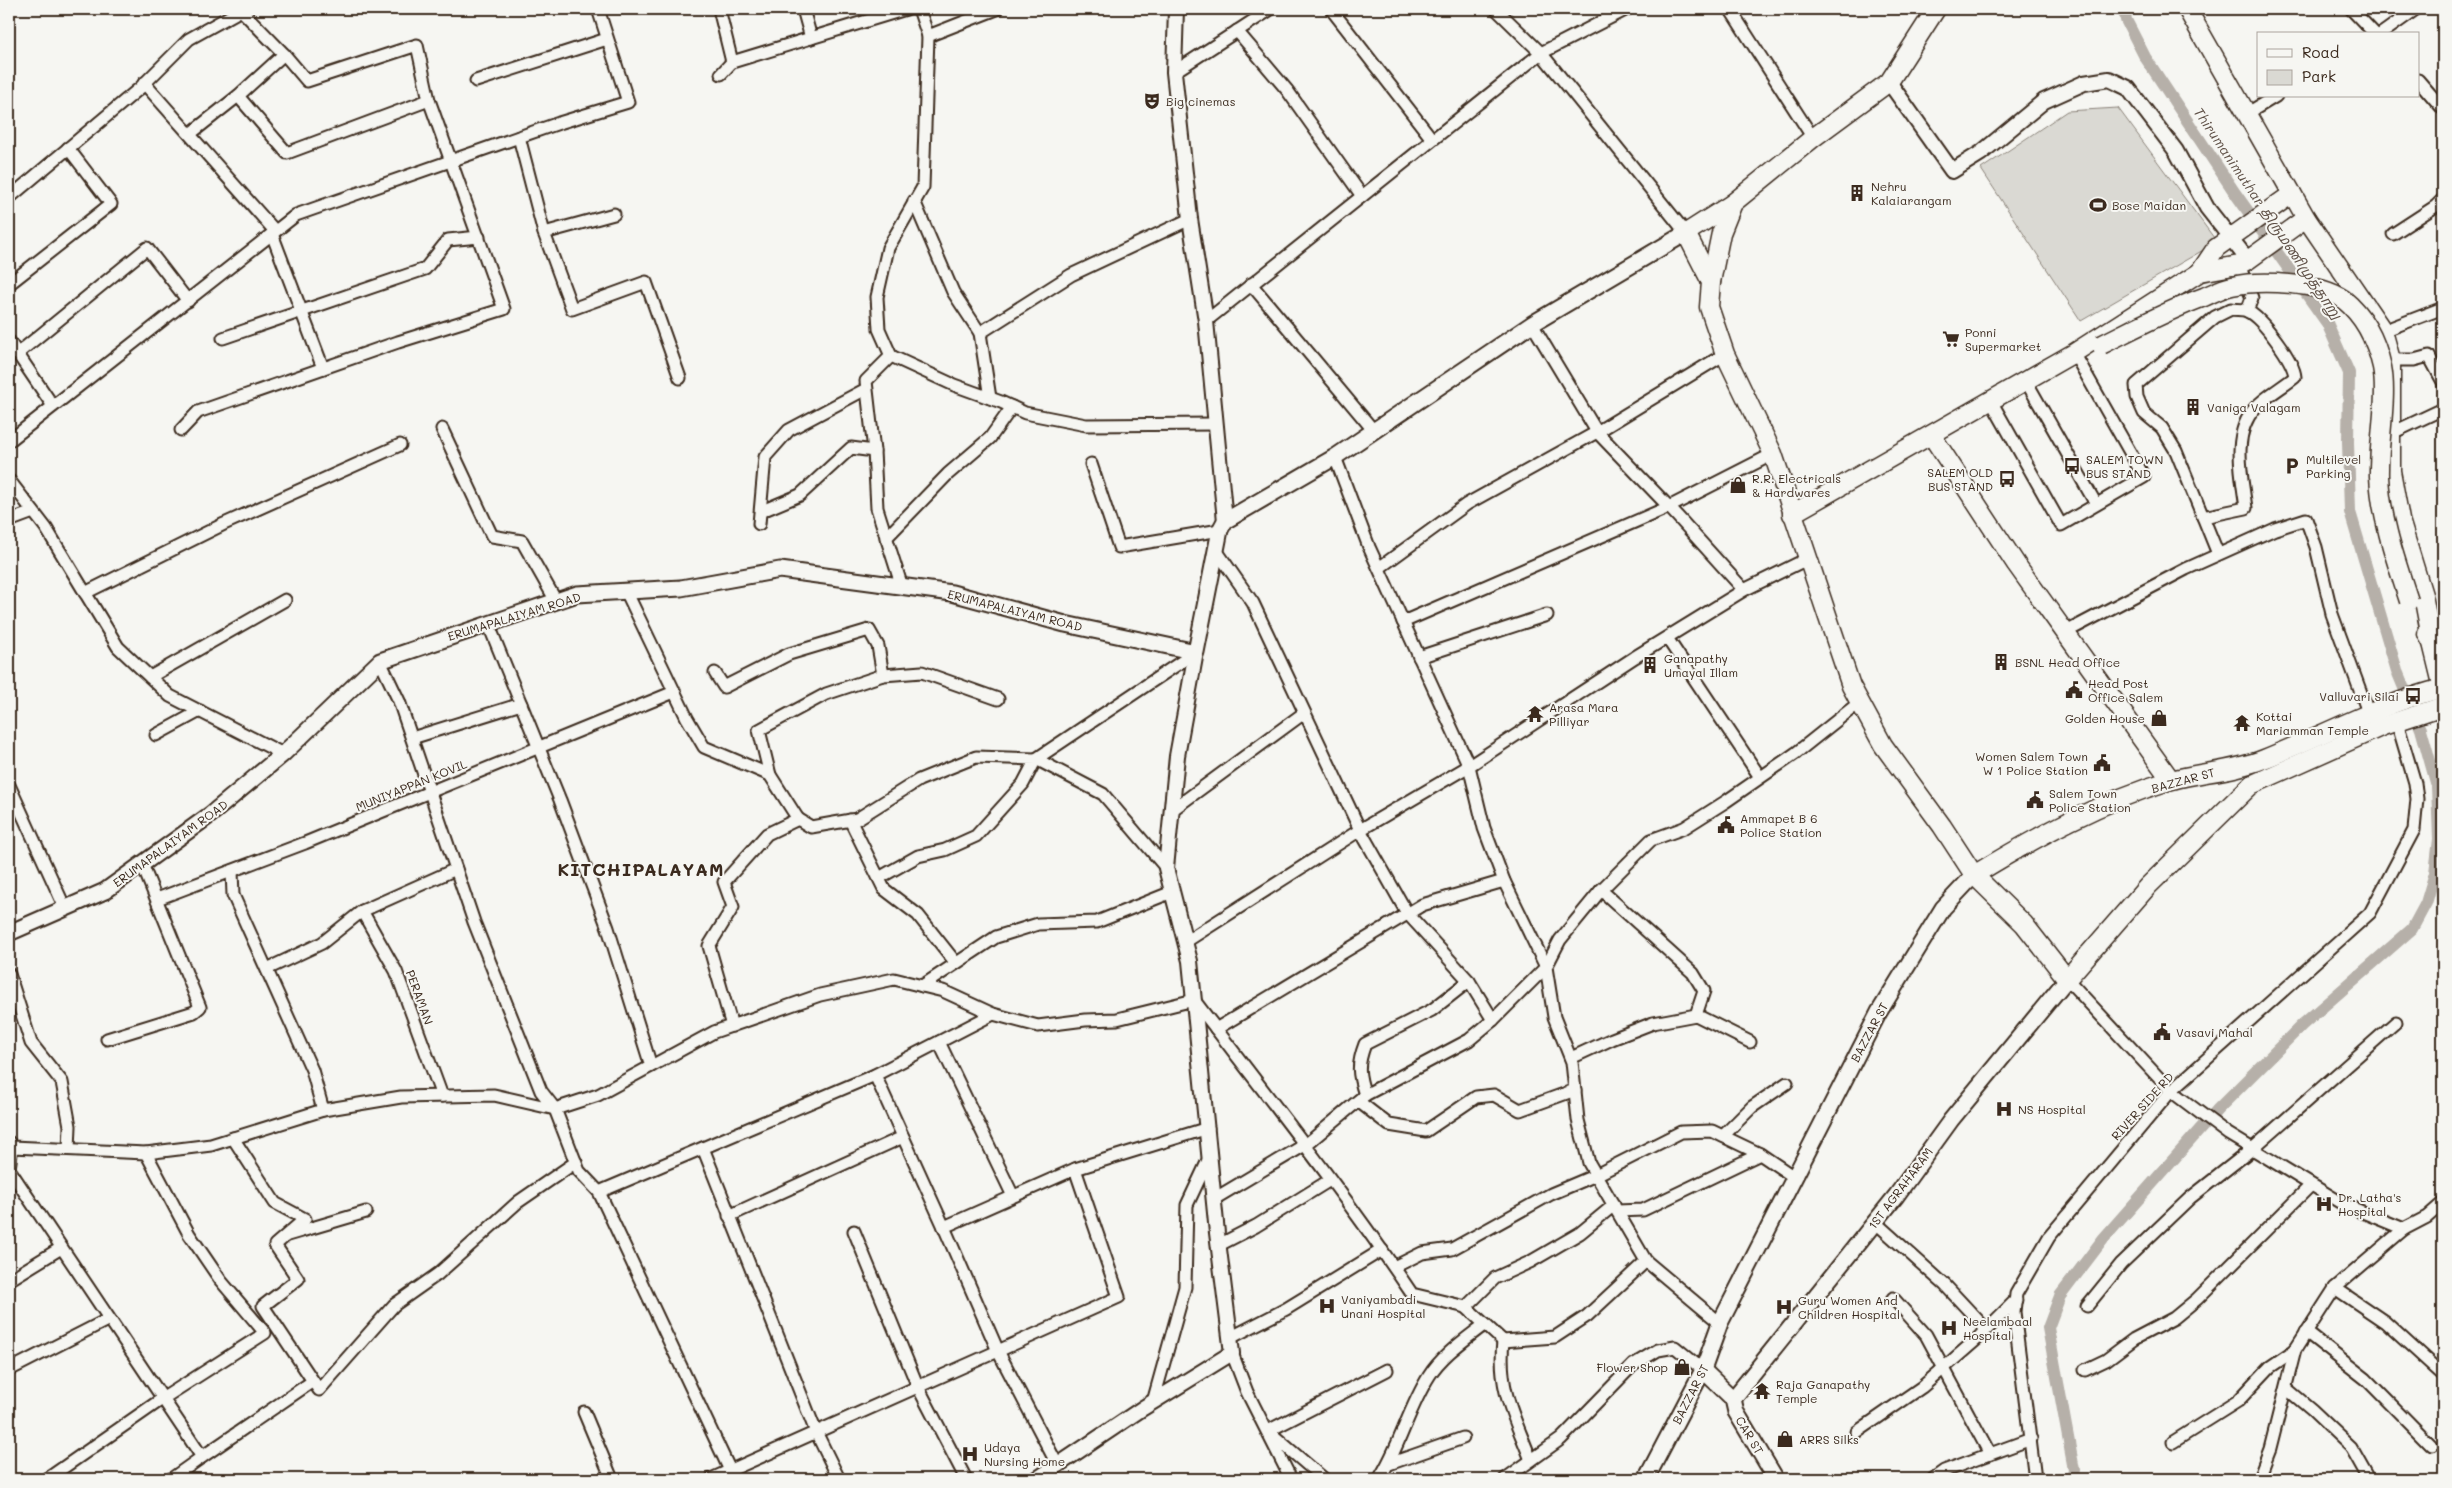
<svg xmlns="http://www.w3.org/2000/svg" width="2452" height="1488" font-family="Mali,'Noto Sans Tamil',sans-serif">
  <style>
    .green { fill: #dad9d3; stroke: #8a8278 }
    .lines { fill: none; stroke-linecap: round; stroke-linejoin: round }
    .canal { stroke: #b6b0a9; stroke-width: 12 }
    .minor-casing { stroke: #3b2a1e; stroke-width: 15 }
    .tertiary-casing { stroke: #3b2a1e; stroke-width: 18 }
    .secondary-casing { stroke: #3b2a1e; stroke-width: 19 }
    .primary-casing { stroke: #3b2a1e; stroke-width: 21 }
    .minor { stroke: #f6f6f2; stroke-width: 11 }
    .tertiary { stroke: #f6f6f2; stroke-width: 14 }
    .secondary { stroke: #f6f6f2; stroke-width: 15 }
    .primary { stroke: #f6f6f2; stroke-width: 18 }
    .primary-bridge-casing { stroke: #3b2a1e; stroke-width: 21; stroke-linecap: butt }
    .primary-bridge { stroke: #f6f6f2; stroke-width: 18 }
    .labels { text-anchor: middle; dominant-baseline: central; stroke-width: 4; stroke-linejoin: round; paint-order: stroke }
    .poi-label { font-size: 12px; fill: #3b2a1e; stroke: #f6f6f2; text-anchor: start }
    .street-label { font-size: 12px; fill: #3b2a1e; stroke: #f6f6f2 }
    .water-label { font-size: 14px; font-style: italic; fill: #605248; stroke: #f6f6f2 }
    .district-label { font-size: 18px; font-weight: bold; letter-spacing: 1px; fill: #3b2a1e; stroke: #f6f6f2 }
  </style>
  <rect width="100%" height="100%" fill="#f6f6f2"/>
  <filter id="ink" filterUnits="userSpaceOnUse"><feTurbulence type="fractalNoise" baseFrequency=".02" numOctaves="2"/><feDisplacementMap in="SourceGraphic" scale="10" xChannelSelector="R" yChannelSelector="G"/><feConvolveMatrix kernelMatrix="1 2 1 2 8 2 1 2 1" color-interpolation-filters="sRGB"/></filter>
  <g filter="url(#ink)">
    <polygon class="green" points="2118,108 2217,242 2081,321 1981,169 2067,111"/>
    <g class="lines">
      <polyline class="canal" points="2072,1479 2074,1470 2048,1328 2060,1296 2104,1238 2218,1109 2302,1025 2412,929 2426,903 2435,873 2439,839 2437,786 2421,729 2397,671 2350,512 2348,442 2349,373 2327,323 2235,193 2145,57 2126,20 2124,9"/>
      <g class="minor-casing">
        <g id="minor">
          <polyline points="719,9 732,62 906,9"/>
          <polyline points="803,9 811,38"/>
          <polyline points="919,9 928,36 997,9"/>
          <polyline points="1331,9 1432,139"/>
          <polyline points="1496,9 1541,53 1686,233"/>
          <polyline points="1730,9 1813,138"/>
          <polyline points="2351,9 2375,34"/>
          <polyline points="1237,31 1287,90 1362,196"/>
          <polyline points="2381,34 2416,9"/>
          <polyline points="284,54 307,81 417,45 429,100"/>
          <polyline points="1174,72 1271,9"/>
          <polyline points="721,74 732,62"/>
          <polyline points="2418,80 2443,109"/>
          <polyline points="476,81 607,39"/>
          <polyline points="144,83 275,231"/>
          <polyline points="2248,113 2276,96"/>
          <polyline points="190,134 238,96"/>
          <polyline points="519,137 544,233 572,309 646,282 680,378"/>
          <polyline points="9,198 140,88 189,39 243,9"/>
          <polyline points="914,201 953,292 980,333"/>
          <polyline points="544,233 614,214"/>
          <polyline points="272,234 323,368"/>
          <polyline points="2393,234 2436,206 2443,199"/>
          <polyline points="2239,265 2252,298 2247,311"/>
          <polyline points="9,284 111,204 68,148"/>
          <polyline points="1251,284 1374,431"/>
          <path d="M2231,309C2236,310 2243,309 2247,311C2262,318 2294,361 2295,377C2283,387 2266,396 2255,408C2231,434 2242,476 2246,508L2203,517L2176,451L2162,428L2144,413L2137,397L2136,385L2215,317Z"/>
          <polyline points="1206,321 1541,53 1627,9"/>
          <polyline points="1532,324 1597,432 1669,507 1744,590"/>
          <polyline points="2383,331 2443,308"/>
          <polyline points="223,338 425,269 448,240 479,237"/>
          <polyline points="9,341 53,406"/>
          <polyline points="17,354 147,248 188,301"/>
          <polyline points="891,356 879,329 877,297 888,248 923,187 928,36"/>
          <polyline points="2391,360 2414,360 2429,356 2443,382"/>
          <polyline points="2026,381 2096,504"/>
          <polyline points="990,398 980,333 1071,275 1190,219"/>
          <polyline points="1991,401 2061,525 2144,477 2074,353"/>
          <polyline points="442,429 492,536 522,541 556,601"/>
          <polyline points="181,430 198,412 398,342 504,309 429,100 287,153 238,96 284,54 241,10"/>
          <polyline points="2392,433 2443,409"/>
          <polyline points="9,441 296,215 559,123 628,102 598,9"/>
          <polyline points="1335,457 1369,547 1469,766 1484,828 1504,881 1546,967 1554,1017 1572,1062 1578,1120 1589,1163 1646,1261 1720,1323"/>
          <polyline points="1091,464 1119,547 1220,530"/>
          <polyline points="9,480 46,528 118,647 170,696 283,754"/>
          <polyline points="762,511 800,495 851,448 874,451"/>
          <polyline points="2203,517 2218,554"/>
          <polyline points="9,521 33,512"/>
          <polyline points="759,524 765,457 789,430 866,389"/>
          <polyline points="886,538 948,474 990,438 1012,407"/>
          <polyline points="1216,550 1253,603 1360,830 1407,913 1469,981 1493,1020"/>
          <polyline points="1379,568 1467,504 1597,432 1725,354"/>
          <polyline points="902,587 877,508 874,451 866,381 891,356 954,385 1001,402 1025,413 1086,425 1215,424"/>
          <polyline points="626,591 687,718 704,747 770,775 798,819"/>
          <polyline points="85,593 224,524 400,445"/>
          <polyline points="1403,622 1669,507 1773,454"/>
          <polyline points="488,623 560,800 608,928 651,1066"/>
          <polyline points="2066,632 2186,569 2275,529 2306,519 2316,547 2332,614 2368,712"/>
          <polyline points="1667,638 1760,777"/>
          <polyline points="1419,657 1547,615"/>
          <polyline points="715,673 724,687 789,654 869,630 878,646 883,675"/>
          <polyline points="150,677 285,600"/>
          <polyline points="156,735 200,711"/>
          <polyline points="412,738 521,704"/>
          <polyline points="770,775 759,730 826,694 883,675 922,672 998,699"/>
          <polyline points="9,785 65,908"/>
          <polyline points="1172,810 1304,713"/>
          <polyline points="850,820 884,889 918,915 956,963"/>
          <polyline points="1166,868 1103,794 1036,759 1196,652"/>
          <polyline points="232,871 233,895 312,1070 323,1110"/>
          <polyline points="1601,890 1693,973 1704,991 1696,1015"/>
          <polyline points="157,899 305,843 674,692"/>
          <polyline points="362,911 396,971 442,1096"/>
          <polyline points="1185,942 1360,830 1469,766 1635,657 1744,590 1807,559"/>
          <polyline points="267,969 322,943 362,911 456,869"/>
          <polyline points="9,974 31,1043 62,1082 70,1126 69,1149"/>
          <polyline points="2067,979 2171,1091 2228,1134 2343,1204 2404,1229 2427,1217 2443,1203"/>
          <polyline points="922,986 996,937 1038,924 1097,922 1172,892"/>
          <polyline points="732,1026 709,946 733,907 724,882 767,834 798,819 811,827 857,819 919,780 976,757 1036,759 1023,784 976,836 945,850 918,856 879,878"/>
          <polyline points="1216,1029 1422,905 1504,881"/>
          <polyline points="107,1039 194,1012 200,1007 142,864"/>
          <polyline points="939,1042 1013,1196"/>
          <polyline points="1571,1058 1612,1039 1653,1023 1696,1015 1750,1042"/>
          <polyline points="875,1075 993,1014"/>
          <path d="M1365,1095C1358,1074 1357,1065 1365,1044L1432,1010L1469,981"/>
          <polyline points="1358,1101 1389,1125 1426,1131 1476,1097 1494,1095 1520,1110 1575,1090"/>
          <polyline points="1723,1136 1752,1107 1787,1083"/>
          <polyline points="233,1138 275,1203 305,1219 275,1245 298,1279 263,1306 319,1390 394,1305 438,1274 518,1202 576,1162"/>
          <polyline points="9,1142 12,1147 146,1153 211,1145 323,1110 401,1097 494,1095 555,1109 541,1091 474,922 399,701 380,661"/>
          <polyline points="703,1148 816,1432 839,1479"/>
          <polyline points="9,1169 202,1457 313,1381"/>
          <polyline points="9,1169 12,1147"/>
          <polyline points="599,1192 875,1075 944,1227 1075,1169"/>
          <polyline points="1214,1199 1308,1143 1365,1095 1469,1040 1493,1020 1546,967 1560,940 1601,890 1651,840 1684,828 1725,802 1796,753 1860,702"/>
          <polyline points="1617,1211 1643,1210 1760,1154 1794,1177"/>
          <polyline points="729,1216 903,1137"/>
          <polyline points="1875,1222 1945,1285 1986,1329"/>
          <polyline points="944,1227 998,1351 1058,1466"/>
          <polyline points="854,1231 918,1387 966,1479"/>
          <polyline points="288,1235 366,1212"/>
          <polyline points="1219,1245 1256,1226 1330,1180"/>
          <polyline points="1394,1267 1422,1253 1452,1249 1551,1194 1596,1175 1681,1132 1712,1131 1760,1154"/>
          <polyline points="9,1280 61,1248"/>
          <polyline points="2335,1288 2385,1322 2443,1375"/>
          <polyline points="1893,1298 1926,1335 1990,1454"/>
          <polyline points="2087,1306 2121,1264 2190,1198 2251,1150 2396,1022"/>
          <polyline points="1466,1307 1495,1278 1530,1262 1580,1233 1614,1205"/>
          <polyline points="2306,1332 2366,1379 2431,1445"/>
          <polyline points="1230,1338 1286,1309 1382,1250"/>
          <path d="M1503,1341C1498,1390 1514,1416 1531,1460"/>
          <polyline points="1232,1353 1247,1392 1291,1479"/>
          <polyline points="9,1370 109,1319"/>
          <polyline points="2085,1370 2106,1360 2134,1339 2174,1318 2197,1299 2310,1186"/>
          <polyline points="2287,1389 2312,1410 2351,1447 2369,1479"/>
          <polyline points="1153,1402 1185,1287 1187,1205 1210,1156"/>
          <polyline points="584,1412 612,1479"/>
          <polyline points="1857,1432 1922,1387 1977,1339 2016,1300"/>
          <polyline points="2173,1442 2238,1401 2270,1367 2295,1350"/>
          <polyline points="1389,1464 1463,1438"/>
          <polyline points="47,1479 162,1399 265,1333 221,1281 189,1234 146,1153"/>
          <polyline points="171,1479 202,1457"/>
          <polyline points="711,1479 1119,1297 1075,1169 1208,1128"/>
          <path d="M734,1479L599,1192L579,1171L555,1109L598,1095L714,1032L820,995L894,979L943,991L993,1014L1038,1026L1085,1020L1117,1019L1194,1000C1268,1097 1344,1193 1412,1294L1466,1307L1503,1341L1555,1337L1587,1316L1646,1261"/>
          <polyline points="1324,1479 1268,1431 1387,1370"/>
          <path d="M1379,1479C1400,1447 1408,1409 1429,1376C1442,1355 1466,1339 1485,1324"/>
          <polyline points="1505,1479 1561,1439 1633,1365 1658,1350 1675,1347 1703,1370"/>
          <polyline points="1933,1479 1944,1471 2031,1439"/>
          <polyline points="2035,1479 2014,1312 2016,1294 2049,1237 2171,1091 2370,913 2414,830 2417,799 2415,783 2397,722"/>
          <polyline points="2255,1479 2260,1475 2270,1449 2295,1350 2335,1288 2404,1229"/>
        </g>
      </g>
      <g class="tertiary-casing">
        <g id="tertiary">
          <polyline points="1176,9 1174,72 1190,219 1206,321 1225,521"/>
          <polyline points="1889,82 1952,171 1981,153 2044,101 2084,83 2109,79 2128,88 2176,151 2207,208 2248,260"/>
          <polyline points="1037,1479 1143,1408 1232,1353 1217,1233 1190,961 1166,868 1177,756 1196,652"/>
        </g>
      </g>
      <g class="secondary-casing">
        <g id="secondary">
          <polyline points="9,933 105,891 210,815 283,754 380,661 577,594 681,588 780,570 952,593 1065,624 1196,652 1220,530 1225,521 1335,457 1532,324 1686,233"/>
          <polyline points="1703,1370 1733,1399 1736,1412 1776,1479"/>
          <polyline points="1733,1399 1896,1196 1951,1120 2067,979"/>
          <polyline points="1646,1479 1703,1370 1720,1323 1879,1012 1943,908 1974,875"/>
        </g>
      </g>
      <g class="primary-casing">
        <g id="primary">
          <polyline points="1936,9 1889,82 1813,138 1733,203 1721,233 1711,282 1709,307 1725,354 1773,454 1851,686 1883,745 1942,826 1974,875 2024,924 2067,979 2148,886 2251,785 2383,726 2443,706"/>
          <polyline points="2187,9 2306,218 2383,331 2391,360 2391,471 2400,520 2423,595 2432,643"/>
          <polyline points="2200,272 2216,248 2292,194"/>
          <polyline points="1711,282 1686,233 1733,203"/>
          <polyline points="1932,436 2016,564 2171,780"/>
          <polyline points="1792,514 2074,353 2200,272 2239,265 2248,260 2306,218"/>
          <polyline points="2427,634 2432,643 2443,688"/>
          <path d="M1974,875C2036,837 2101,801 2172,780C2202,772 2234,771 2264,759C2324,735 2380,704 2443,688"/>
        </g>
      </g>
      <use href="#minor" class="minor"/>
      <use href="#tertiary" class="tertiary"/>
      <use href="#secondary" class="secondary"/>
      <use href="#primary" class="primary"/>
      <g class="primary-bridge-casing">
        <path id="primary-bridge" d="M2101,345C2135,328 2168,310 2204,297C2213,293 2222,288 2232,286C2259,280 2320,282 2343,299C2364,316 2376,340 2382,367C2388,398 2378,444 2379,476C2381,519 2396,561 2409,601"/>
      </g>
      <use href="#primary-bridge" class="primary-bridge"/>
    </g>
  </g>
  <defs>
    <g id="theatre-bare" transform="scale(1.35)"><path d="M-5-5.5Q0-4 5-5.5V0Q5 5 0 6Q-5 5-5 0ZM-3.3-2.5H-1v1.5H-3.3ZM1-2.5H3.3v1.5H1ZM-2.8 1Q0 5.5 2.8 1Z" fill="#3b2a1e" stroke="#f6f6f2" stroke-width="2.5" paint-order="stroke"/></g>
    <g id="building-bare" transform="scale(1.35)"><path d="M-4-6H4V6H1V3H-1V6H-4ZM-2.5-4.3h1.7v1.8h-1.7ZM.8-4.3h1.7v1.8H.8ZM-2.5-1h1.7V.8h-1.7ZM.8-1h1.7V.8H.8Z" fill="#3b2a1e" stroke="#f6f6f2" stroke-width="2.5" paint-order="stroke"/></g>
    <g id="stadium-bare" transform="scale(1.35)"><path d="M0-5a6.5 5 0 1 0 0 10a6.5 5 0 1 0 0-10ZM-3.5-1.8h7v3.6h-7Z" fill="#3b2a1e" stroke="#f6f6f2" stroke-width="2.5" paint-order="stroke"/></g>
    <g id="supermarket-bare" transform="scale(1.35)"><path d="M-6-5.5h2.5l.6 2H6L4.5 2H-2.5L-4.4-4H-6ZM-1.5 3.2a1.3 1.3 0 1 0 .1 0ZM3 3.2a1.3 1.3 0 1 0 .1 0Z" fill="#3b2a1e" stroke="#f6f6f2" stroke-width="2.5" paint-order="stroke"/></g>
    <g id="bus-bare" transform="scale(1.35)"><path d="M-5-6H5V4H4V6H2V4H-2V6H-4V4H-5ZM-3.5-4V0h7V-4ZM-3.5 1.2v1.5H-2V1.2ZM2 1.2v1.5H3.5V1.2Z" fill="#3b2a1e" stroke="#f6f6f2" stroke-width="2.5" paint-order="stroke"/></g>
    <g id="parking-bare" transform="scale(1.35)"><path d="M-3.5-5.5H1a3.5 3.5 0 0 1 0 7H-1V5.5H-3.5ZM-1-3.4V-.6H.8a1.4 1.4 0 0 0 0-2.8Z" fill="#3b2a1e" stroke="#f6f6f2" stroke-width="2.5" paint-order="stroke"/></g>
    <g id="shop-bare" transform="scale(1.35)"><path d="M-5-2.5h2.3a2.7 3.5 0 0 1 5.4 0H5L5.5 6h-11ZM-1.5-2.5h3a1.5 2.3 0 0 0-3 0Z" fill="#3b2a1e" stroke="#f6f6f2" stroke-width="2.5" paint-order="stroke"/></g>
    <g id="civic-bare" transform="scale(1.35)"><path d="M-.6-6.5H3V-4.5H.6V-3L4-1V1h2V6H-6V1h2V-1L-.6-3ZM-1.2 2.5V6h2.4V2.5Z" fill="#3b2a1e" stroke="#f6f6f2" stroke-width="2.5" paint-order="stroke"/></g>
    <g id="temple-bare" transform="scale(1.35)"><path d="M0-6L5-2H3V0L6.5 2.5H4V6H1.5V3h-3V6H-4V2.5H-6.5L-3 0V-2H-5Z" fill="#3b2a1e" stroke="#f6f6f2" stroke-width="2.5" paint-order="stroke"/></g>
    <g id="hospital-bare" transform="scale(1.35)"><path d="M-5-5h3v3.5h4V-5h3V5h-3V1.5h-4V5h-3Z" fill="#3b2a1e" stroke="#f6f6f2" stroke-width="2.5" paint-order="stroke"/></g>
  </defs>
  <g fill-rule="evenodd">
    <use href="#theatre-bare" x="1152" y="101"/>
    <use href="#building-bare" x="1857" y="193"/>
    <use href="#stadium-bare" x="2098" y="205"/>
    <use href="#supermarket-bare" x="1951" y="339"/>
    <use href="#building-bare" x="2193" y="407"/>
    <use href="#bus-bare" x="2072" y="466"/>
    <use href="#parking-bare" x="2292" y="466"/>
    <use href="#bus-bare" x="2007" y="479"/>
    <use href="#shop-bare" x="1738" y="485"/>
    <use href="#building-bare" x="2001" y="662"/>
    <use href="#building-bare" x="1650" y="665"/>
    <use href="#civic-bare" x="2074" y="690"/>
    <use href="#bus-bare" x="2413" y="696"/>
    <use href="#temple-bare" x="1535" y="714"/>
    <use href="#shop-bare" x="2159" y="718"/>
    <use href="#temple-bare" x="2242" y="723"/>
    <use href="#civic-bare" x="2102" y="763"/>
    <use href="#civic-bare" x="2035" y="800"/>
    <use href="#civic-bare" x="1726" y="825"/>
    <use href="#civic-bare" x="2162" y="1032"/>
    <use href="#hospital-bare" x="2004" y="1109"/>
    <use href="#hospital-bare" x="2324" y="1204"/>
    <use href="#hospital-bare" x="1327" y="1306"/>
    <use href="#hospital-bare" x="1784" y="1307"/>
    <use href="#hospital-bare" x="1949" y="1328"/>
    <use href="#shop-bare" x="1682" y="1367"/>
    <use href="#temple-bare" x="1762" y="1391"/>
    <use href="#shop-bare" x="1785" y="1439"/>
    <use href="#hospital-bare" x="970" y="1454"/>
  </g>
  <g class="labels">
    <g class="poi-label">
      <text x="1166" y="101">Big cinemas</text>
      <text x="1871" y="186">Nehru<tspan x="1871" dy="14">Kalaiarangam</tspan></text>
      <text x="2112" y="205">Bose Maidan</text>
      <text x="1965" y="332">Ponni<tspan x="1965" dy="14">Supermarket</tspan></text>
      <text x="2207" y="407">Vaniga Valagam</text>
      <text x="2086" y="459">SALEM TOWN<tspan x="2086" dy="14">BUS STAND</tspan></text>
      <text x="2306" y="459">Multilevel<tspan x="2306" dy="14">Parking</tspan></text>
      <text x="1993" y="472" text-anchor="end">SALEM OLD<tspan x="1993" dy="14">BUS STAND</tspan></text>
      <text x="1752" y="478">R.R. Electricals<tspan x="1752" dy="14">&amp; Hardwares</tspan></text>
      <text x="1664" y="658">Ganapathy<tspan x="1664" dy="14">Umayal Illam</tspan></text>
      <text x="2015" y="662">BSNL Head Office</text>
      <text x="2088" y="683">Head Post<tspan x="2088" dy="14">Office Salem</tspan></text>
      <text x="2399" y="696" text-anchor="end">Valluvari Silai</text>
      <text x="1549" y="707">Arasa Mara<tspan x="1549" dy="14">Pilliyar</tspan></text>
      <text x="2256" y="716">Kottai<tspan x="2256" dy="14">Mariamman Temple</tspan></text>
      <text x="2145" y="718" text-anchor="end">Golden House</text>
      <text x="2088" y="756" text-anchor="end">Women Salem Town<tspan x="2088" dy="14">W 1 Police Station</tspan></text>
      <text x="2049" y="793">Salem Town<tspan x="2049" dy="14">Police Station</tspan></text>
      <text x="1740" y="818">Ammapet B 6<tspan x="1740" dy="14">Police Station</tspan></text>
      <text x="2176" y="1032">Vasavi Mahal</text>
      <text x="2018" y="1109">NS Hospital</text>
      <text x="2338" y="1197">Dr. Latha's<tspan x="2338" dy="14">Hospital</tspan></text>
      <text x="1341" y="1299">Vaniyambadi<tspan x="1341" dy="14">Unani Hospital</tspan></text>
      <text x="1798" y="1300">Guru Women And<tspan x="1798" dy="14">Children Hospital</tspan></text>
      <text x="1963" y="1321">Neelambaal<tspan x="1963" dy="14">Hospital</tspan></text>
      <text x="1668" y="1367" text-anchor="end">Flower Shop</text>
      <text x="1776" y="1384">Raja Ganapathy<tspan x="1776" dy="14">Temple</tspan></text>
      <text x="1799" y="1439">ARRS Silks</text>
      <text x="984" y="1447">Udaya<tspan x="984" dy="14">Nursing Home</tspan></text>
    </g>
    <g class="street-label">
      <text transform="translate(1015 610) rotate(14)">ERUMAPALAIYAM ROAD</text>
      <text transform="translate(514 616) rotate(-17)">ERUMAPALAIYAM ROAD</text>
      <text transform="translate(2183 780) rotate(-15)">BAZZAR ST</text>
      <text transform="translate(411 785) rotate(-22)">MUNIYAPPAN KOVIL</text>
      <text transform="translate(170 843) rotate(-36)">ERUMAPALAIYAM ROAD</text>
      <text transform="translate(420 997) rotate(70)">PERAMAN</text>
      <text transform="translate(1869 1032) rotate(-62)">BAZZAR ST</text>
      <text transform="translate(2142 1106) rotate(-48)">RIVER SIDE RD</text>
      <text transform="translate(1900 1188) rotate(-53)">1ST AGRAHARAM</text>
      <text transform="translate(1690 1394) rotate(-63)">BAZZAR ST</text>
      <text transform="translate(1750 1435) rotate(59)">CAR ST</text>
    </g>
    <g class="water-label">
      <text transform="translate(2268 213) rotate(56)">Thirumanimuthar திருமணிமுத்தாறு</text>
    </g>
    <g class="district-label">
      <text x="641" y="869">KITCHIPALAYAM</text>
    </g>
  </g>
  <rect width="2452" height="1488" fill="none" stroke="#f6f6f2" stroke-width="30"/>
  <rect x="15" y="15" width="2422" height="1458" fill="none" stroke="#3b2a1e" stroke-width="2" filter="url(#ink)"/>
  <rect x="2257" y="32" width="162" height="65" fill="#f6f6f2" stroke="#aba49d"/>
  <rect x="2267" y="49" width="25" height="8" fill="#f6f6f2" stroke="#aba49d"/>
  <text x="2302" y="58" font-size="15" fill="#3b2a1e">Road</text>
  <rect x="2267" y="70" width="25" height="15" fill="#dad9d3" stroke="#aba49d"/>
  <text x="2302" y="82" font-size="15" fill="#3b2a1e">Park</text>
</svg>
